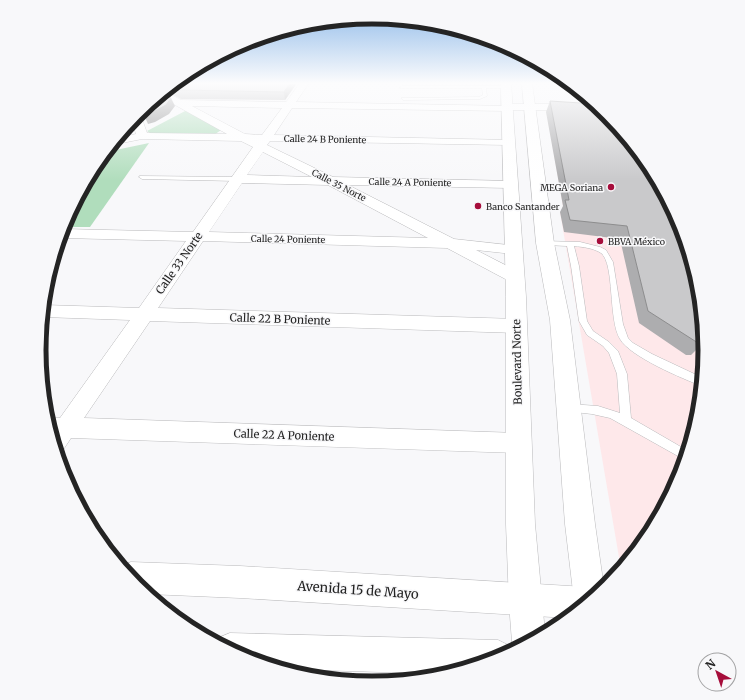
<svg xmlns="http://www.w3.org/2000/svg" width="745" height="700" font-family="Merriweather,serif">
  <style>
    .commercial { fill: #fee8ea }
    .green { fill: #b0ddbc }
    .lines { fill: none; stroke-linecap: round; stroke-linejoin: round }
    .service-casing { stroke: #bababc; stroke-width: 1 }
    .minor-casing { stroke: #bababc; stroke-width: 1 }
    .tertiary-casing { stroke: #bababc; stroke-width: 1 }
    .secondary-casing { stroke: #bababc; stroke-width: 1 }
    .primary-casing { stroke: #bababc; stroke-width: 1 }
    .service { fill: #fff; fill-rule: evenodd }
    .minor { fill: #fff; fill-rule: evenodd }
    .tertiary { fill: #fff; fill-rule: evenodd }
    .secondary { fill: #fff; fill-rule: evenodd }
    .primary { fill: #fff; fill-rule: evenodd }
    .wall { fill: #adadaf }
    .shaded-wall { fill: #8d8d8e }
    .building { fill: #c9c9cb; stroke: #8d8d8e }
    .poi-dot { fill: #a60d3b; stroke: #f8f8fa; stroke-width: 1.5 }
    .labels { text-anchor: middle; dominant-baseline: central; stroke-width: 3; stroke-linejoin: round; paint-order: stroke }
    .far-street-label { font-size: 9px; fill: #242424; stroke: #f8f8fa }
    .far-poi-label { font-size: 9px; fill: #242424; stroke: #f8f8fa; text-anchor: start }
    .street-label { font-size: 11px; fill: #242424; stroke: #f8f8fa }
    .near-street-label { font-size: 13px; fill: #242424; stroke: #f8f8fa }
    .rim { fill: none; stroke: #242424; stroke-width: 5 }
  </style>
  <rect width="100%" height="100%" fill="#f8f8fa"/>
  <polygon class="commercial" points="604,111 650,165 699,285 705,350 699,415 680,478 649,535 621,569 560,212 564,212 547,114 552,112"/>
  <g class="green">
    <polygon points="187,110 221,130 214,135 151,134 147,131"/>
    <polygon points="149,143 90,227 64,227 96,165 106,152"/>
  </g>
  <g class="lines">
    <g class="service-casing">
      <g id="service">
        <polygon points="402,86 506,86 508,87 506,88 486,88 487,96 480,99 403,100 401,98 479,97 483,95 482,88 400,88"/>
        <polygon points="140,176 237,177 240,179 237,181 142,179 139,177"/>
        <path d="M542,241L580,242L600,247L606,250L613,262L623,324L628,338L633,343L652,354L703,378L702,386C683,379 629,356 620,339C608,320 615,264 601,253C593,248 583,247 574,246L579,266L587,321L593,331L609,342L618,351L627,374L631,418L688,451L685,460L610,418L592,414L565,411L564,408L565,405L569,404L598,406L620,413L617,374L609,353L603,346L587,335L579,321L571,266L567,246L545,245H542Z"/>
      </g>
    </g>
    <g class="minor-casing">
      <path id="minor" d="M300,83H309L296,102L512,106L513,108L508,111L292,108L274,135L512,140L514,142L512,144L508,145L270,141L267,145L333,177L515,181L516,184L515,187L510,188L348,185L454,239L518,246L521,249L518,252L513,254L476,250L521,273L523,277L521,281L515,283L509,281L447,248L203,241L158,308L517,319L523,321L526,326L523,331L517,333L150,321L84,418L518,433L526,436L529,443L526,450L518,453L71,438L63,450L57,453L47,418H60L130,320L43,317L44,305L139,308L186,241L62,238L60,237L63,229L193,232L253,147L241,141L142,139L112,145L118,138L136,134L132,121L138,113L141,116L147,133L227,134L159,96L165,92L181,100L286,102ZM192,106L282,108L262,135L245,134ZM263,152L312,177L247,175ZM242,183L328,185L428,238L209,232Z"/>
    </g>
    <g class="tertiary-casing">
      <polygon id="tertiary" points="508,104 596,104 603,111 504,110 502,108 504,106"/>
    </g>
    <g class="secondary-casing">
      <g id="secondary">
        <polygon points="131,562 240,566 586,587 598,591 598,593 568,618 240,598 148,594 137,585 121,566"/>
        <polygon points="230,633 498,640 510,646 513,651 500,658 446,674 282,669 245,658 216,642 218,638"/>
      </g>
    </g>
    <g class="primary-casing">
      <g id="primary">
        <polygon points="501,83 511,83 526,297 535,524 545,633 515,650 512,642 509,603 506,524 506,297"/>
        <polygon points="522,83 532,83 554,243 570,320 595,524 604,588 578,610 574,600 565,524 550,320 536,243"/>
      </g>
    </g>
    <use href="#service" class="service"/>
    <use href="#minor" class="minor"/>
    <use href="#tertiary" class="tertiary"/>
    <use href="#secondary" class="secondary"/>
    <use href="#primary" class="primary"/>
  </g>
  <g class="wall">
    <polygon points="176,83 297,83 285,100 181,99 165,91"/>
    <polygon points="550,101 699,285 705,347 702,344 691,355 686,355 639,323 620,239 564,232 560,212 563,206 546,112"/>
  </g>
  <g class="shaded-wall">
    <polygon points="290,83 297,83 285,100 284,92"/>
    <polygon points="171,98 175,106 169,114 155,122 148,124 144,115"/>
  </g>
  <g class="building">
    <polygon points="176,83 290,83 284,92 178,90 171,87"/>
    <polygon points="163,93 171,98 166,105 151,113 144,115 143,110"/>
    <polygon points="550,101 596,104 608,115 650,165 680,223 699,285 705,341 702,344 698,343 648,311 627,226 570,220 565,200 569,200"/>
  </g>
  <linearGradient id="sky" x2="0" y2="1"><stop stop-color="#8ab7e8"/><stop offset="0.46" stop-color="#fcfcfd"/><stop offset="1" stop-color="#fcfcfd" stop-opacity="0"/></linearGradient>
  <rect width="745" height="181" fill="url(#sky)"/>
  <g class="poi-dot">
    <circle cx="611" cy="187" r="4"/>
    <circle cx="478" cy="206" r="4"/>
    <circle cx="600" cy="241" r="4"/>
  </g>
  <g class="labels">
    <g class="far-street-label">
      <text transform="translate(325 139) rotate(1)">Calle 24 B Poniente</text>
      <text transform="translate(410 182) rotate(1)">Calle 24 A Poniente</text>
      <text transform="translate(339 185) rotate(27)">Calle 35 Norte</text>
      <text transform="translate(288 239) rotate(1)">Calle 24 Poniente</text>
    </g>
    <g class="far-poi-label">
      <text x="603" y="187" text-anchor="end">MEGA Soriana</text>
      <text x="486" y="206">Banco Santander</text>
      <text x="608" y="241">BBVA México</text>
    </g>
    <g class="street-label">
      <text transform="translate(179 263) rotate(-55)">Calle 33 Norte</text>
      <text transform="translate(280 319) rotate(2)">Calle 22 B Poniente</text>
      <text transform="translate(517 362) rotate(-91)">Boulevard Norte</text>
      <text transform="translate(284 435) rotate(2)">Calle 22 A Poniente</text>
    </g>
    <g class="near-street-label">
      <text transform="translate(358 590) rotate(4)">Avenida 15 de Mayo</text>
    </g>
  </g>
  <path d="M0 0H745V700H0ZM46 350a326 326 0 1 1 652 0a326 326 0 1 1-652 0Z" fill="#f8f8fa" fill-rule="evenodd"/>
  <path class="rim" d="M46 350a326 326 0 1 1 652 0a326 326 0 1 1-652 0Z"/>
  <g transform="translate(717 672) rotate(320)"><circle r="19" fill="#f8f8fa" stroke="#a3a3a4"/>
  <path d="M0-3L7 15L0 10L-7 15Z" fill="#a60d3b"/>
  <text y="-6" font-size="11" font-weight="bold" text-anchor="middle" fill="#242424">N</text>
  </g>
</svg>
